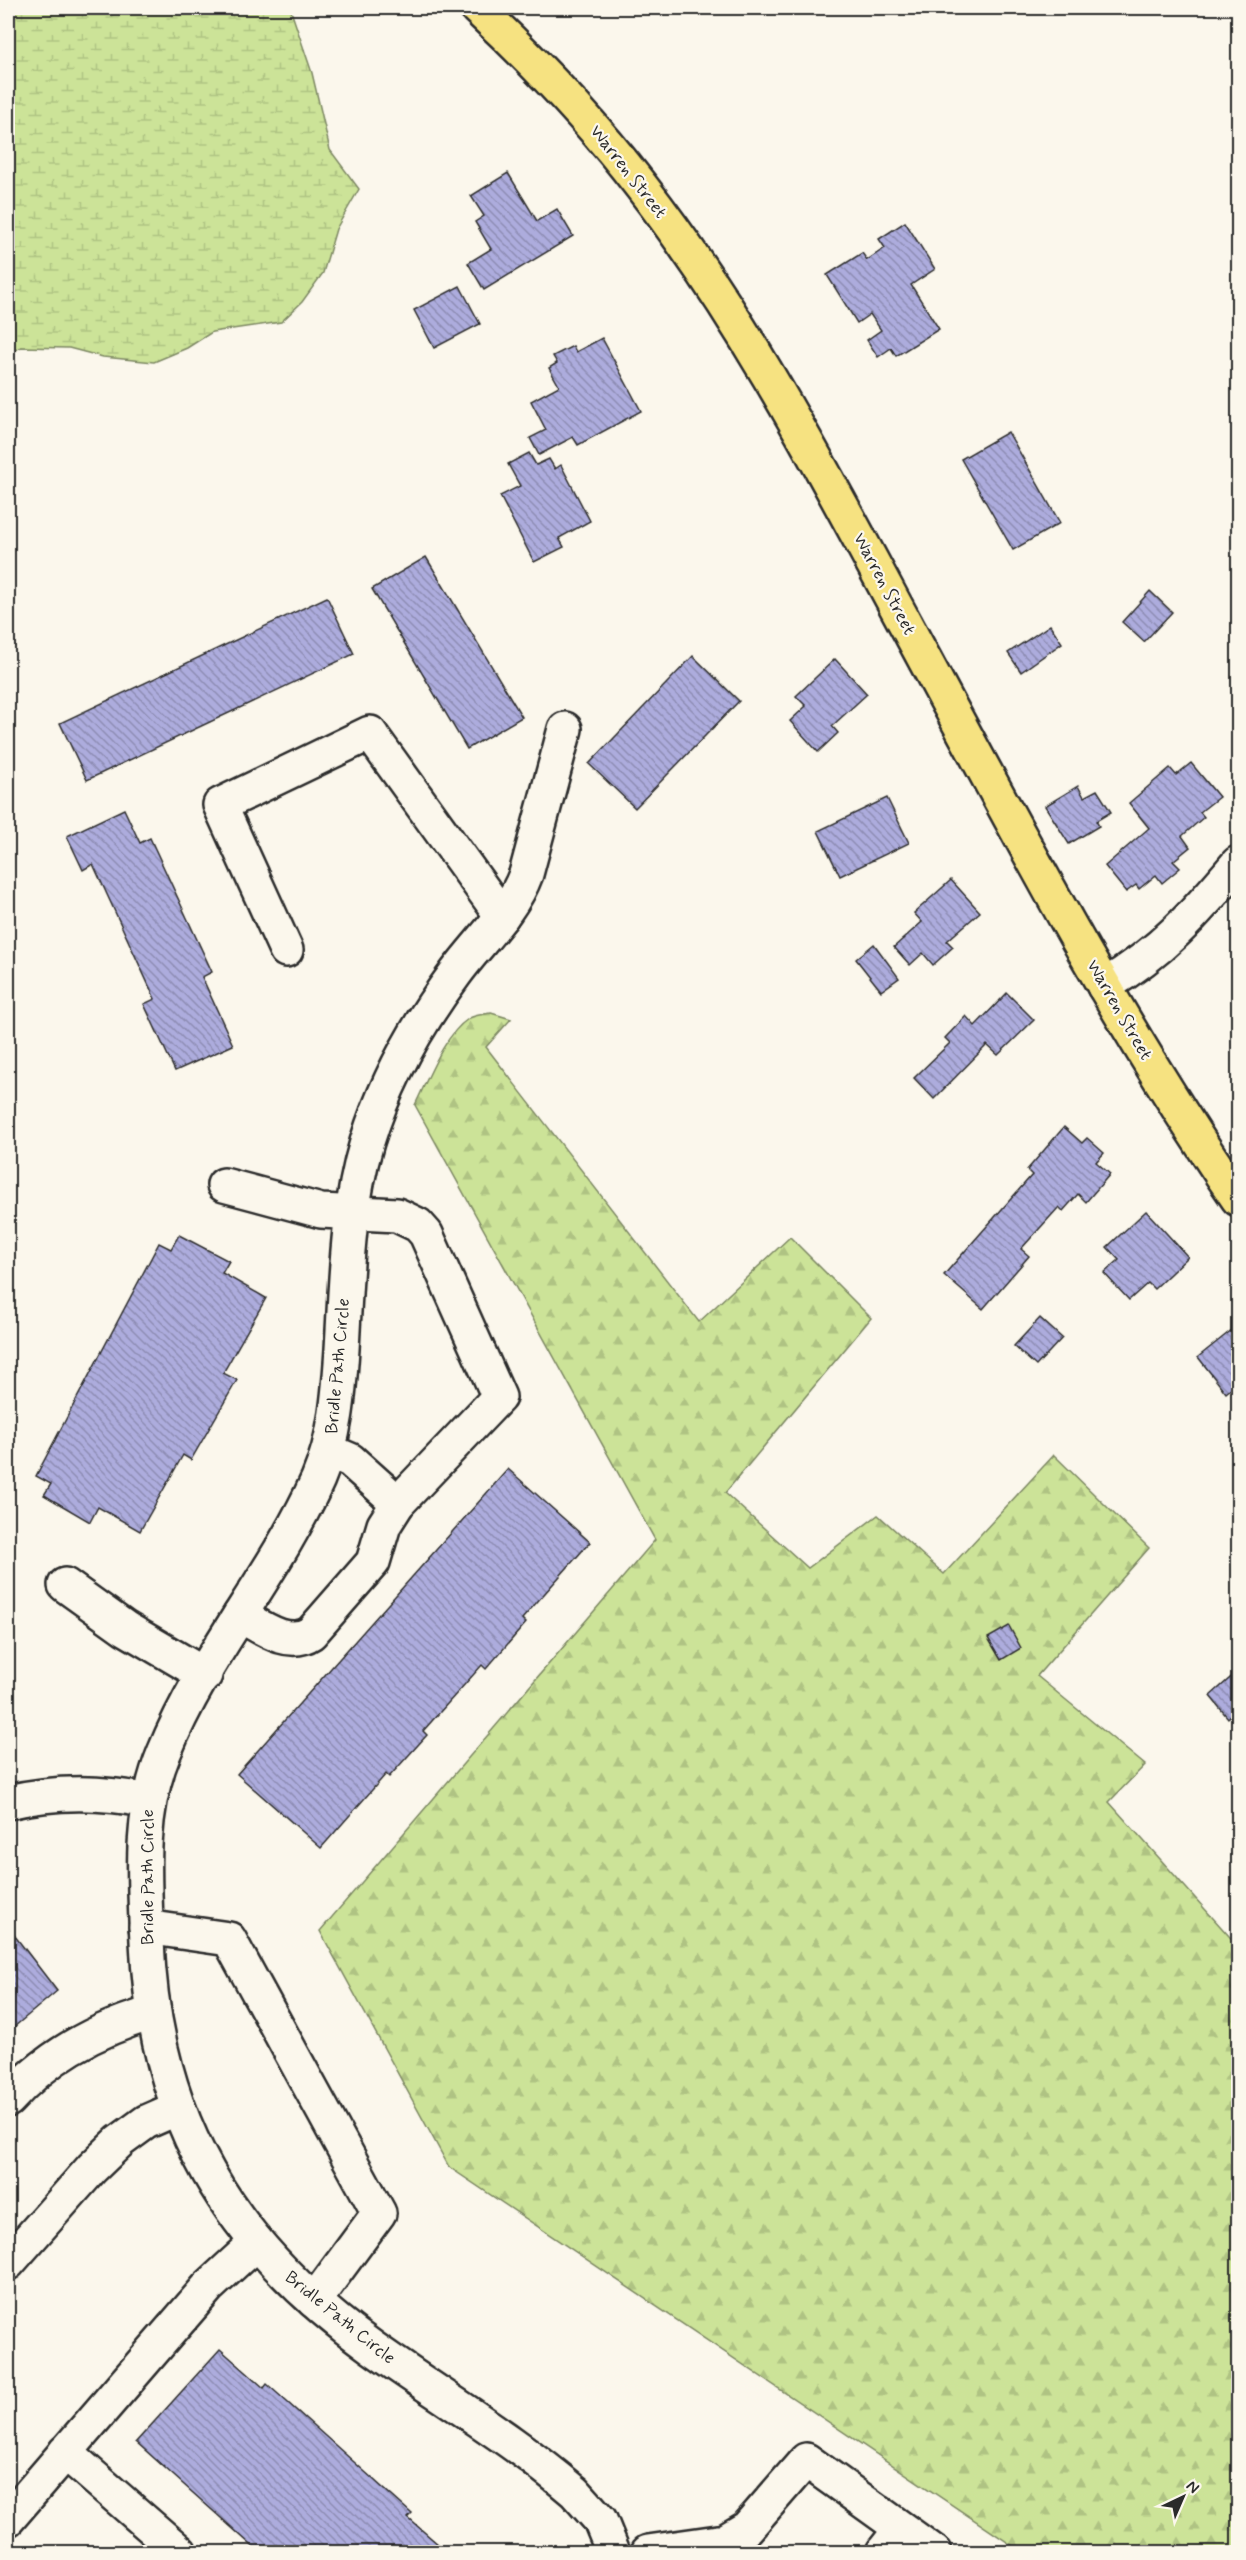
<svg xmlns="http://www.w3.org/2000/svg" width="1246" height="2560" font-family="Mynerve,sans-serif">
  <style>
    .forest { fill: url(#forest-firs); stroke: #7c8762; stroke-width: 1.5 }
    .wetland { fill: url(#wetland-marsh); stroke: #7c8762; stroke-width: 1.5 }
    .building { fill: url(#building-back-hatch); stroke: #2b2b2b; stroke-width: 1.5 }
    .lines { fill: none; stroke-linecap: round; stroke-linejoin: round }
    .minor-casing { stroke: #2b2b2b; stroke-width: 38 }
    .major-casing { stroke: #2b2b2b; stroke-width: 38 }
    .minor { stroke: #fbf7ec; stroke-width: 33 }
    .major { stroke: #f6e281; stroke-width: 33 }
    .labels { text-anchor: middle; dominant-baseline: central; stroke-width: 4.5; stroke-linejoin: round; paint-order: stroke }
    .street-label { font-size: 18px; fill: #2b2b2b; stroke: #fbf7ec }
  </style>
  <defs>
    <pattern id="forest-firs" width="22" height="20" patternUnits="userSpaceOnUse" patternTransform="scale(1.5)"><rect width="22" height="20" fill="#cce398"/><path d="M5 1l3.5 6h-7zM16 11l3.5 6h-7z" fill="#afc383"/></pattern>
    <pattern id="wetland-marsh" width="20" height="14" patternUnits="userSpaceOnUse" patternTransform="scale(1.5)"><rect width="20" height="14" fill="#cce398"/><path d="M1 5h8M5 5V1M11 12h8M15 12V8" fill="none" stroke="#afc383"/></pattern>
    <pattern id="building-back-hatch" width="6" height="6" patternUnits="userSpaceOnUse" patternTransform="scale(1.5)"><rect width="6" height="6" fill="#adacdd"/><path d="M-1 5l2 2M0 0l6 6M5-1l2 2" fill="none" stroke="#8d8cb3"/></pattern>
  </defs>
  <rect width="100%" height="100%" fill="#fbf7ec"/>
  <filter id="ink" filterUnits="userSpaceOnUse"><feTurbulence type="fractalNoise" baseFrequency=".0167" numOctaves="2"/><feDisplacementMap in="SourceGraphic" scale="12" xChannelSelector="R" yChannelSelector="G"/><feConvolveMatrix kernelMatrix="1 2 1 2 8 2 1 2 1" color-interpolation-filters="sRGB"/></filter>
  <g filter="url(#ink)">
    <path class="forest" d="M491,1013L511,1019L486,1047L699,1322L790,1237L871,1318L725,1493L808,1568L878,1515L944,1574L1054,1455L1149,1548L1037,1676L1145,1765L1109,1802L1238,1946V2552H1022L449,2167L320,1931L655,1540L415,1105C428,1079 444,1035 468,1019C474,1015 484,1014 491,1013Z"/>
    <polygon class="wetland" points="8,8 290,8 312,73 330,150 359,189 336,229 323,273 302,302 281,322 212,332 187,348 154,362 103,357 69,348 21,347 8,354"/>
    <g class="building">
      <polygon points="508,173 537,221 557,209 573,236 484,290 468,263 491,249 475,222 484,216 471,196"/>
      <polygon points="905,222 935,269 911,285 939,329 896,356 891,348 878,357 867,340 881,330 870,314 857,323 827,275 862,253 867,260 885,248 879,239"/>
      <polygon points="460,286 480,324 434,348 414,310"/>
      <polygon points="602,338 641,411 578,445 573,437 539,455 530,438 546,430 531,401 559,386 549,368 557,363 553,356 573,346 576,352"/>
      <polygon points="1008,432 1060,523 1013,550 961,459"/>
      <polygon points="529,453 536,465 549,459 555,469 561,465 590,521 559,538 564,547 534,562 500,496 520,486 508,464"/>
      <polygon points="426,557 522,717 467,749 372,589"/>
      <polygon points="1150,591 1172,612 1144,642 1122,622"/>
      <polygon points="327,597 354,654 87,780 60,723"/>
      <polygon points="1050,625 1062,643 1021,672 1008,653"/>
      <polygon points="693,656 739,701 635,808 589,764"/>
      <polygon points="835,659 867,694 832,726 838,733 818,752 790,721 806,706 796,696"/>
      <polygon points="1191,763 1219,797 1200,812 1204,817 1182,836 1190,847 1173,861 1180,868 1162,883 1156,875 1139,889 1136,885 1126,892 1105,866 1149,828 1129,803 1170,768 1176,775"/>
      <polygon points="1078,786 1084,797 1097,790 1111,812 1096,821 1099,826 1069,844 1045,806"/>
      <polygon points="887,798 909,843 840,876 818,831"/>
      <polygon points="124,809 140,843 150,838 212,972 202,977 233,1045 175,1071 144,1004 155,999 93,864 83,870 67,836"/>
      <polygon points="951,880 980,912 947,941 953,947 933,965 923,953 910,965 894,947 922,922 914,913"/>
      <polygon points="874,944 899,978 881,991 856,959"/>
      <polygon points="1007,993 1034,1020 998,1055 987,1045 934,1099 914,1078 950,1043 945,1038 966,1016 975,1026"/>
      <polygon points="1064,1127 1082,1143 1087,1138 1104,1153 1096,1162 1110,1174 1086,1202 1078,1194 1063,1211 1059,1207 1021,1249 1029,1256 983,1309 944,1275 1032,1175 1027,1170"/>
      <polygon points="1146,1211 1188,1257 1154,1289 1148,1283 1129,1300 1104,1273 1119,1260 1107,1247"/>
      <polygon points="179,1235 229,1261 222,1273 266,1298 223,1373 237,1380 191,1460 183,1455 140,1531 98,1507 90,1522 44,1495 51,1484 36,1476 159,1243 171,1249"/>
      <polygon points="1040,1318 1062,1338 1036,1366 1014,1346"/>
      <polygon points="1238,1325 1238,1383 1226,1393 1198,1357"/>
      <polygon points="508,1469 590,1542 522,1619 526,1623 486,1669 482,1665 423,1731 427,1735 389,1777 386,1774 321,1848 237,1774"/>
      <polygon points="1009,1626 1021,1648 1001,1660 988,1638"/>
      <polygon points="1238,1671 1238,1708 1228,1718 1210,1696"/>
      <polygon points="8,1927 57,1991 8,2032"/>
      <polygon points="220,2349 264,2388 267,2384 412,2514 408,2518 447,2552 259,2552 136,2442"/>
    </g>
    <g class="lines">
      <g class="minor-casing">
        <g id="minor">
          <path d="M565,729L526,874C512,912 479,941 455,974C417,1025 386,1080 367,1142C347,1208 346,1280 342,1349C339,1394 336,1437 318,1479C275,1575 203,1656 164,1753C139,1813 144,1878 147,1941C154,2119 229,2245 373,2348C440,2396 513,2439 575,2492L600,2520L613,2552"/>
          <polyline points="286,950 220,805 370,733 502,916"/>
          <path d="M1104,986C1163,951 1195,914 1238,863"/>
          <path d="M224,1185L321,1211L397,1215L418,1225L426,1234L499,1397L398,1503L384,1525L373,1562L311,1633C288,1648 261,1627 240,1615"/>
          <polyline points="329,1451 350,1460 398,1503"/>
          <polyline points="65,1585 125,1628 205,1675"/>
          <path d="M8,1802C55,1791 100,1791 148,1801"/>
          <polyline points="146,1927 229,1939 379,2213 314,2301"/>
          <path d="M8,2100C47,2056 96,2029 153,2013"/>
          <polyline points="8,2263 92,2168 120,2141 146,2122 178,2108"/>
          <polyline points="65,2452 180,2552"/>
          <polyline points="8,2519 208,2287 256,2243"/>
          <polyline points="648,2552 725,2541 747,2528 806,2460 934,2552"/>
          <polyline points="883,2552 901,2529"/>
        </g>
      </g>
      <g class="major-casing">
        <path id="major" d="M477,8C536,63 592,122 641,186C746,321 825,475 906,625C1011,819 1113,1017 1238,1199"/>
      </g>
      <use href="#minor" class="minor"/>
      <use href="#major" class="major"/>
    </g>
  </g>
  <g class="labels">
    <g class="street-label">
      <text transform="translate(628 172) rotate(52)">Warren Street</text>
      <text transform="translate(884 584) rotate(62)">Warren Street</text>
      <text transform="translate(1119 1010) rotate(60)">Warren Street</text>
      <text transform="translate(338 1366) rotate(-85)">Bridle Path Circle</text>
      <text transform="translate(148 1877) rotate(-90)">Bridle Path Circle</text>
      <text transform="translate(340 2318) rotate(39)">Bridle Path Circle</text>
    </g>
  </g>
  <rect width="1246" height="2560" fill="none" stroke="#fbf7ec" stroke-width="30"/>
  <rect x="15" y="15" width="1216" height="2530" fill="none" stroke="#2b2b2b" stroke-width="2" filter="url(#ink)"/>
  <g transform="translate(1183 2497) rotate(44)" stroke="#fbf7ec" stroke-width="4.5" paint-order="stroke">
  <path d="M0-4.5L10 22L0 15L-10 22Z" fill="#2b2b2b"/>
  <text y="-9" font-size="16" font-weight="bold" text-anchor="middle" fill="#2b2b2b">N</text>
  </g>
</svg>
